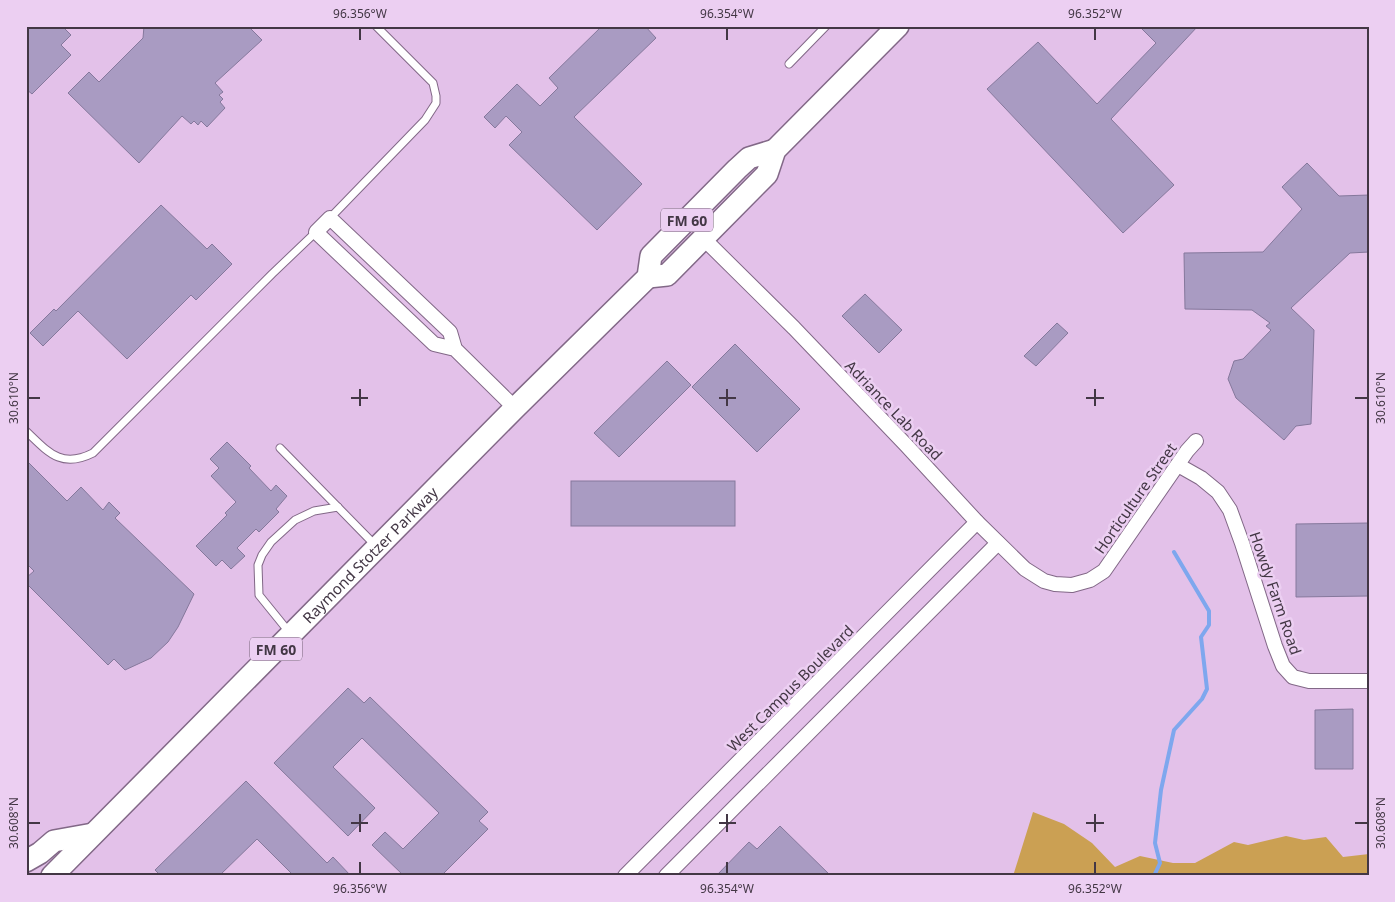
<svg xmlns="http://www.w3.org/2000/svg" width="1395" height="902" font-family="'Noto Sans',sans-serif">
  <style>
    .built { fill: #e3c1e9 }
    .green { fill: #cba053 }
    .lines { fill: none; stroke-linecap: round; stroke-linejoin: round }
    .stream { stroke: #7ea7ee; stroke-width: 4 }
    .building { fill: #a99bc2; stroke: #85789c }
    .lane-casing { stroke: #826887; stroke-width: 9 }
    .street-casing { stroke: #826887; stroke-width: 16 }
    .primary-casing { stroke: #826887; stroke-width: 24 }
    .lane { stroke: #fff; stroke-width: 7 }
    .street { stroke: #fff; stroke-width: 14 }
    .primary { stroke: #fff; stroke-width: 21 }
    .ticks { fill: none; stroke: #433745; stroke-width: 2 }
    .labels { text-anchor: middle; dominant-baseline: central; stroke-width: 5; stroke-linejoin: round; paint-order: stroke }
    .shield { fill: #eccff2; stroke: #766579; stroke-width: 1 }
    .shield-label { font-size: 14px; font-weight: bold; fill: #433745 }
    .street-label { font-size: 15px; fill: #433745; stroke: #eccff2 }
    .neatline { fill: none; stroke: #433745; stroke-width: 2 }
    .ticks-label { font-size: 12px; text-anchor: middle; fill: #433745 }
  </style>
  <rect width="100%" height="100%" fill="#eccff2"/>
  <rect class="built" x="26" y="26" width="1343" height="850"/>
  <polygon class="green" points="1033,812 1064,824 1092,843 1115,867 1140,856 1173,863 1195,863 1234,842 1248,845 1286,836 1304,840 1326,837 1343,857 1369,854 1369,876 1013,876"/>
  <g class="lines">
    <polyline class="stream" points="1154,876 1160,863 1155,843 1161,790 1174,730 1202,699 1207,689 1201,637 1209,625 1209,611 1174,552"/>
  </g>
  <g class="building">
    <polygon points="26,26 62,26 71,35 61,45 71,55 32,94 26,89"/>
    <polygon points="144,26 248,26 262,40 215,83 223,92 219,95 223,99 220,102 225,108 207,127 201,121 198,125 194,121 191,124 182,116 139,163 68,93 89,72 99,82 143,38"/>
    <polygon points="602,26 645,26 656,38 574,117 642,184 597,230 509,145 522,132 506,116 495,128 484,117 517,84 540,106 558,88 549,78"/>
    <polygon points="1139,26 1198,26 1111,119 1174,185 1123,233 987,89 1038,42 1097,104 1156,43"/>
    <polygon points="1307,163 1339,196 1369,195 1369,252 1350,253 1291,308 1314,330 1311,424 1296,426 1284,440 1236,398 1228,379 1234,361 1243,359 1271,330 1266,326 1270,323 1252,310 1185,309 1184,253 1263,252 1302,209 1282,187"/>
    <polygon points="161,205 207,249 212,244 232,264 196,300 191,295 127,359 78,311 43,346 30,333 54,309 56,311"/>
    <polygon points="865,294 902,330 879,353 842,316"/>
    <polygon points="1057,323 1068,333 1036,366 1024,356"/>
    <polygon points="735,344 800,409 757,452 692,387"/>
    <polygon points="667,361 691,385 619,457 594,433"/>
    <polygon points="227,442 251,466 249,468 271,491 276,485 287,496 276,509 279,512 259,532 256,529 237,548 245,556 231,569 222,560 216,566 196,546 227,515 225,513 236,502 211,476 219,468 210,459"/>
    <polygon points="26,460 67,501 81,487 103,510 109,502 120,513 115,518 194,594 178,627 168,642 151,658 125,670 114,659 108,665 26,583 26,578 34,571 26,563"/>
    <rect x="571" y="481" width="164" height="45"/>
    <polygon points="1369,523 1369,596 1296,597 1296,524"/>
    <polygon points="348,688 364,703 370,697 488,812 479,821 488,829 441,876 404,876 372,845 385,832 403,849 439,813 362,738 333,767 375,808 348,836 274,763"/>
    <polygon points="1353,709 1353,769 1315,769 1315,710"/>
    <polygon points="246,781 327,863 333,857 351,876 294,876 257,839 219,876 161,876 155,870"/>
    <polygon points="780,826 831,876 716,876 749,842 757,849"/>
  </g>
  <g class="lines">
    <g class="lane-casing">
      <g id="lane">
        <polyline points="789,64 826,26"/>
        <polyline points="330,218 425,120 436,103 436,96 433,83 376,26"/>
        <path d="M26,431C48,452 61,469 93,453L272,274L316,232"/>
        <polyline points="280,448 375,545"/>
        <polyline points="289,632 259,595 258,565 262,555 271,542 295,520 314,511 338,507"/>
      </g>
    </g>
    <g class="street-casing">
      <g id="street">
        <polyline points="703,238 794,328 906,445 977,522 1025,569 1044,581 1055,584 1072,585 1090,580 1104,571 1187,451 1196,441"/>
        <polyline points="455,349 434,344 316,232 330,218 450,332 455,349 515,408"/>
        <polyline points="1178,465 1201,478 1218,492 1230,510 1242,543 1275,646 1283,666 1293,677 1309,681 1369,681"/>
        <polyline points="625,876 977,522"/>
        <polyline points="666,876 998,543"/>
      </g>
    </g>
    <g class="primary-casing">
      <g id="primary">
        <polyline points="648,277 667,275 767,174 775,150 898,26"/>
        <polyline points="26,861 40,853 54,841 93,834"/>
        <path id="s1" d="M52,876L515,408L648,277L651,256L737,169L749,158L775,150"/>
      </g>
    </g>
    <use href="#lane" class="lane"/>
    <use href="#street" class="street"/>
    <use href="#primary" class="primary"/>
  </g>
  <path class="ticks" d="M360,28V40M727,28V40M1095,28V40M360,389V406M727,389V406M1095,389V406M28,398H40M351,398H368M719,398H736M1086,398H1104M1355,398H1368M360,814V832M727,814V832M1095,814V832M28,823H40M351,823H368M719,823H736M1086,823H1104M1355,823H1368M360,862V874M727,862V874M1095,862V874"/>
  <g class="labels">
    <g class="shield">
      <rect x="661" y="208.5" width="52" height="23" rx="4"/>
      <rect x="250" y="637.5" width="52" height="23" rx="4"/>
    </g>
    <g class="shield-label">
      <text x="687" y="220">FM 60</text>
      <text x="276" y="649">FM 60</text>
    </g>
    <g class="street-label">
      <text transform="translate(894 410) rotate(46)">Adriance Lab Road</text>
      <text transform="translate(1135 498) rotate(-55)">Horticulture Street</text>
      <text stroke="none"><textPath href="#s1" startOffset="452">Raymond Stotzer Parkway</textPath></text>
      <text transform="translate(1276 593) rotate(71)">Howdy Farm Road</text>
      <text transform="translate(790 688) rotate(-45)">West Campus Boulevard</text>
    </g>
  </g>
  <rect width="1395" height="902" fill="none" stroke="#eccff2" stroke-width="55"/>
  <rect x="28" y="28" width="1340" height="846" class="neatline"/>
  <g class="ticks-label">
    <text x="360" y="18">96.356°W</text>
    <text x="727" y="18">96.354°W</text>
    <text x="1095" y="18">96.352°W</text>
    <text transform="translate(14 398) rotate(-90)" y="4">30.610°N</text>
    <text transform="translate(1381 398) rotate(-90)" y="4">30.610°N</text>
    <text transform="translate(14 823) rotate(-90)" y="4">30.608°N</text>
    <text transform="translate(1381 823) rotate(-90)" y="4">30.608°N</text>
    <text x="360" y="893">96.356°W</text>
    <text x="727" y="893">96.354°W</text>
    <text x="1095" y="893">96.352°W</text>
  </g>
</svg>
